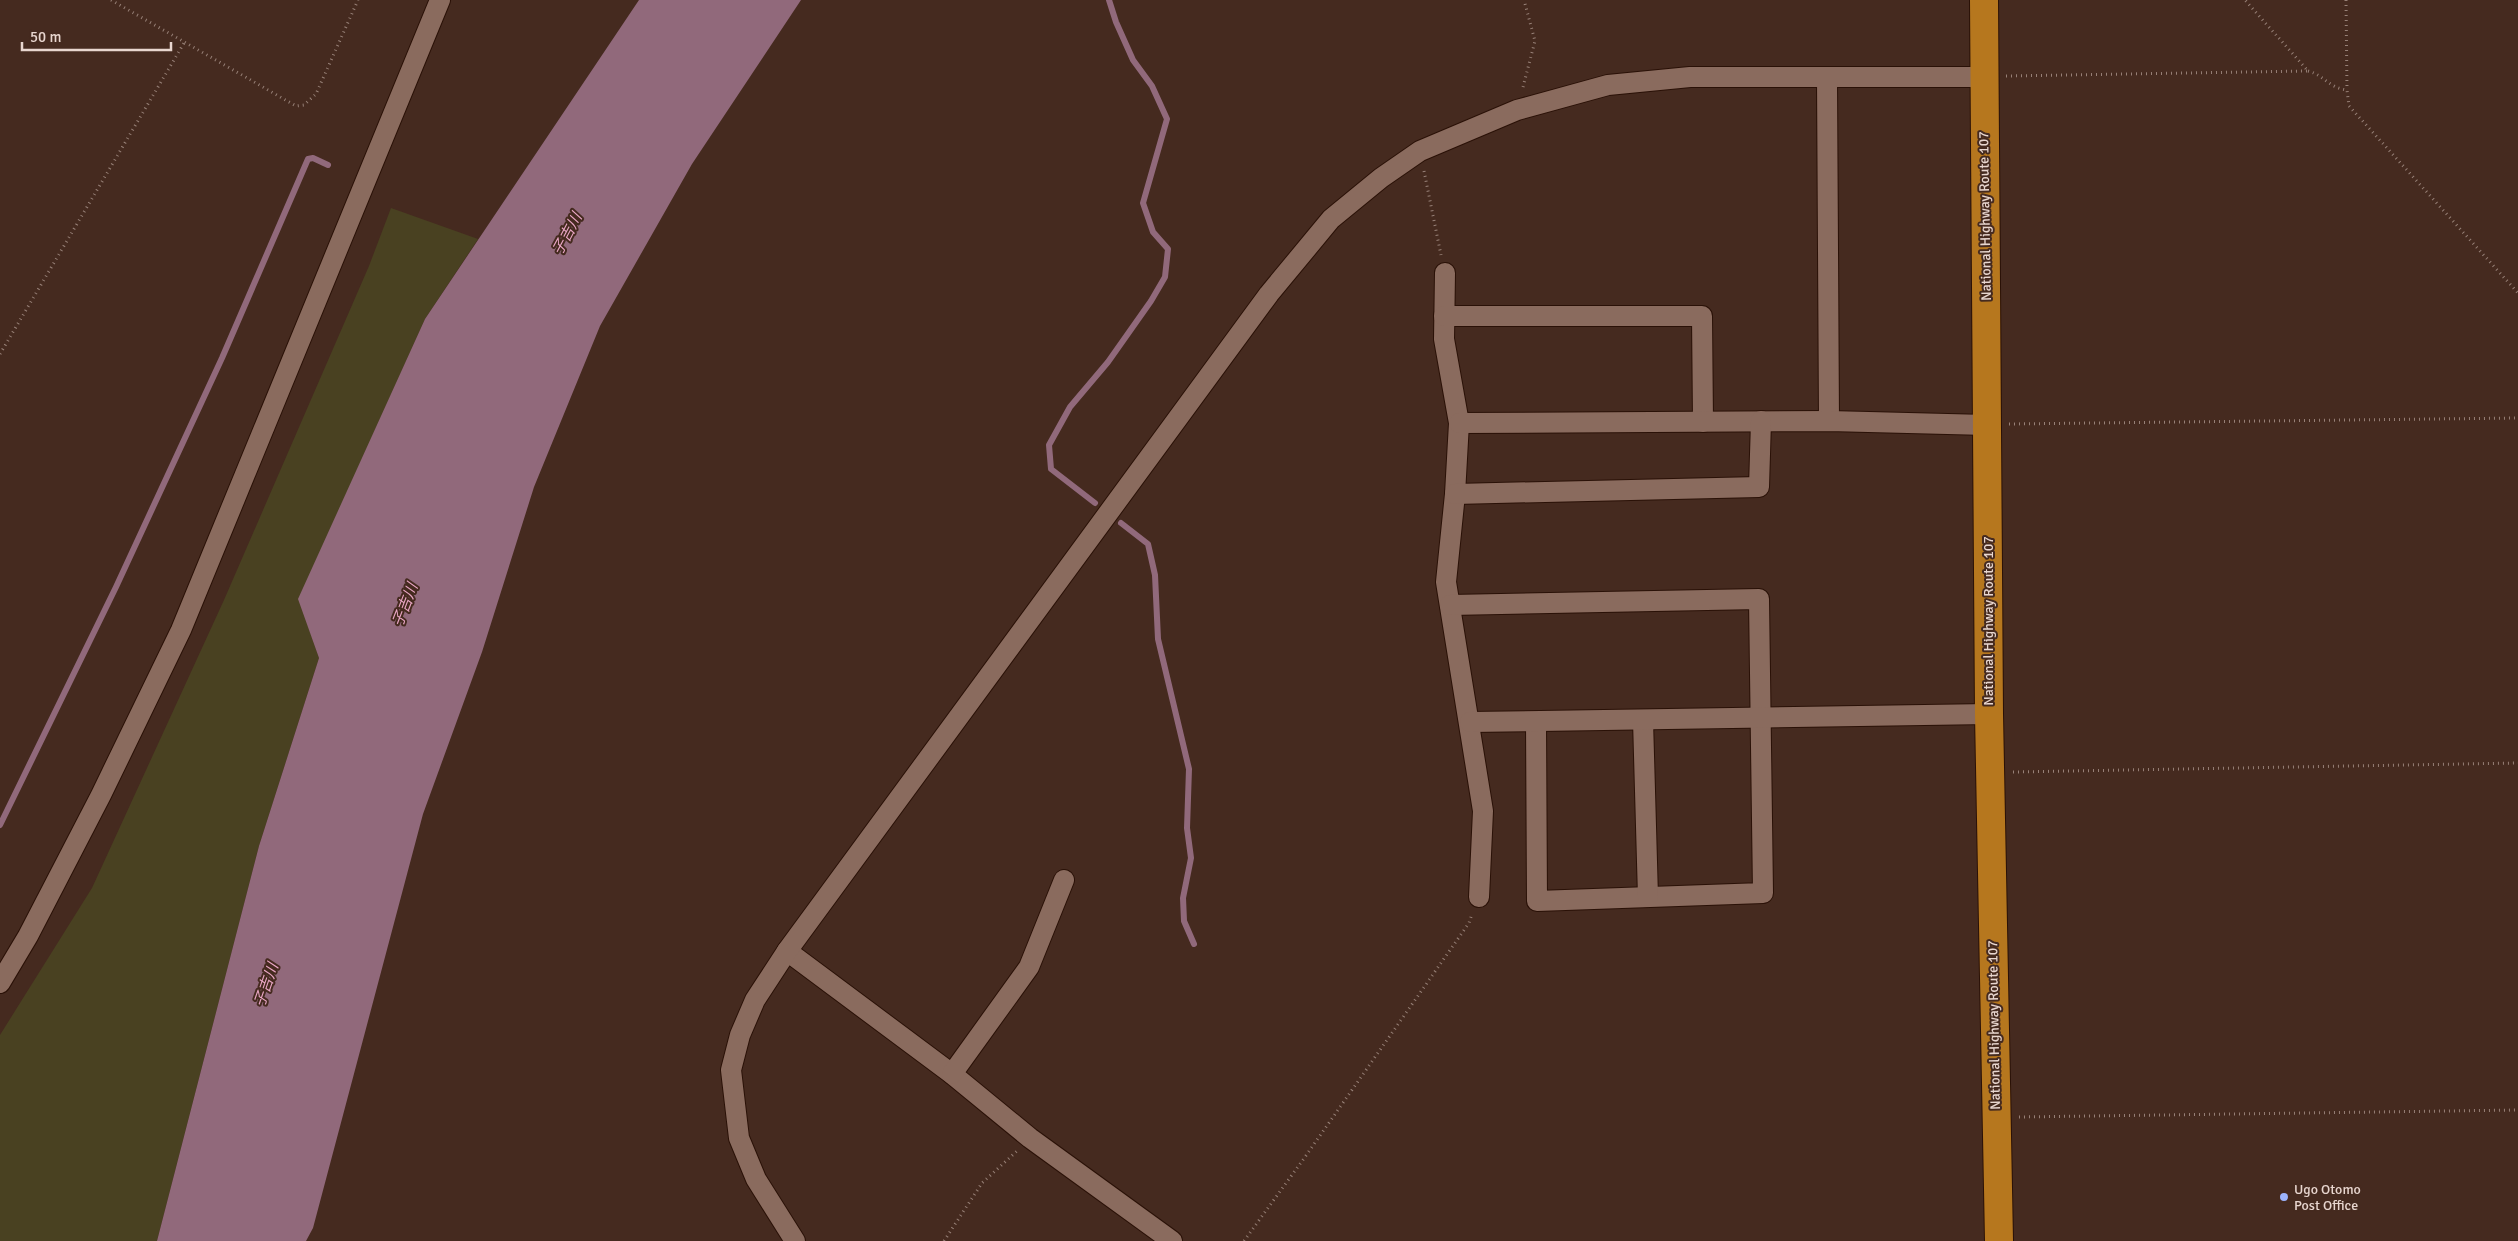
<svg xmlns="http://www.w3.org/2000/svg" width="2518" height="1241" font-family="Signika,'Noto Sans JP',sans-serif">
  <style>
    .green { fill: #494121 }
    .water { fill: #91697b }
    .lines { fill: none; stroke-linecap: round; stroke-linejoin: round }
    .stream { stroke: #91697b; stroke-width: 6 }
    .street-casing { stroke: #2a1107; stroke-width: 22 }
    .highway-casing { stroke: #2a1107; stroke-width: 30 }
    .path { stroke: #978077; stroke-width: 3; stroke-dasharray: 1 4; stroke-linecap: butt }
    .street { stroke: #8a6b5e; stroke-width: 20 }
    .highway { stroke: #b6771e; stroke-width: 28 }
    .poi-dot { fill: #9db4fd; stroke: #452a1f; stroke-width: 2 }
    .labels { text-anchor: middle; dominant-baseline: central; stroke-width: 4; stroke-linejoin: round; paint-order: stroke }
    .street-label { font-size: 14px; fill: #e8d6cf; stroke: #452a1f }
    .poi-label { font-size: 14px; fill: #e8d6cf; stroke: #452a1f; text-anchor: start }
    .water-label { font-size: 15px; font-style: italic; fill: #eaa7c6; stroke: #452a1f }
  </style>
  <rect width="100%" height="100%" fill="#452a1f"/>
  <polygon class="green" points="391,208 478,239 425,319 299,599 319,658 259,846 157,1241 0,1241 0,1035 92,888 224,600 369,266"/>
  <polygon class="water" points="639,0 801,0 692,164 600,326 534,487 482,652 423,814 313,1228 306,1241 157,1241 259,846 319,658 298,599 425,319"/>
  <g class="lines">
    <g class="stream">
      <polyline points="1095,503 1051,469 1049,445 1070,407 1108,362 1151,301 1165,277 1168,249 1153,232 1143,203 1167,119 1152,86 1133,60 1116,22 1109,0"/>
      <polyline points="1121,523 1148,544 1155,575 1158,639 1189,769 1187,828 1191,858 1183,898 1184,921 1194,944"/>
      <polyline points="0,825 116,587 222,358 308,159 313,158 328,165"/>
    </g>
    <g class="street-casing">
      <g id="street">
        <polyline points="1827,78 1829,421"/>
        <polyline points="1445,273 1444,339 1459,423 1455,494 1446,582 1483,811 1479,897"/>
        <polyline points="1444,316 1702,316 1703,422"/>
        <polyline points="1459,423 1829,421 1987,425"/>
        <polyline points="1455,494 1759,487 1761,421"/>
        <polyline points="1450,605 1759,599 1763,893 1537,901 1536,722"/>
        <polyline points="1643,720 1648,897"/>
        <polyline points="1470,722 1989,714"/>
        <polyline points="787,951 952,1074 1030,1138 1172,1241"/>
        <polyline points="0,983 28,936 101,795 181,630 440,0"/>
        <polyline points="952,1074 1029,967 1064,880"/>
        <polyline points="795,1241 756,1179 739,1138 731,1070 740,1035 755,1000 787,951 1269,294 1331,219 1381,178 1420,151 1517,110 1608,85 1690,77 1984,77"/>
      </g>
    </g>
    <g class="highway-casing">
      <polyline id="highway" points="1984,0 1989,714 1999,1241"/>
    </g>
    <g class="path">
      <polyline points="111,0 296,106 304,105 316,94 358,0"/>
      <polyline points="2346,0 2347,90"/>
      <path d="M2308,71C2324,75 2329,88 2347,90L2349,106L2518,293"/>
      <polyline points="2006,76 2308,71 2245,0"/>
      <polyline points="1523,87 1535,41 1524,0"/>
      <polyline points="1424,171 1441,255"/>
      <polyline points="0,354 184,43"/>
      <polyline points="2009,424 2518,418"/>
      <polyline points="2013,772 2518,763"/>
      <polyline points="2019,1117 2518,1110"/>
      <polyline points="944,1241 982,1183 1017,1151"/>
      <polyline points="1244,1241 1305,1157 1469,923 1472,914"/>
    </g>
    <use href="#street" class="street"/>
    <use href="#highway" class="highway"/>
  </g>
  <circle class="poi-dot" cx="2284" cy="1197" r="5"/>
  <g class="labels">
    <g class="street-label">
      <text transform="translate(1985 216) rotate(-91)">National Highway Route 107</text>
      <text transform="translate(1988 621) rotate(-90)">National Highway Route 107</text>
      <text transform="translate(1994 1025) rotate(-91)">National Highway Route 107</text>
    </g>
    <g class="poi-label">
      <text x="2294" y="1189">Ugo Otomo<tspan x="2294" dy="16">Post Office</tspan></text>
    </g>
    <g class="water-label">
      <text transform="translate(567 234) rotate(-62)">子吉川</text>
      <text transform="translate(405 605) rotate(-69)">子吉川</text>
      <text transform="translate(266 985) rotate(-71)">子吉川</text>
    </g>
  </g>
  <path d="M22 42v8h149v-8" fill="none" stroke="#e8d6cf" stroke-width="2.5"/>
  <text x="30" y="42" font-size="15" fill="#e8d6cf" stroke="#452a1f" stroke-width="4" paint-order="stroke">50 m</text>
</svg>
